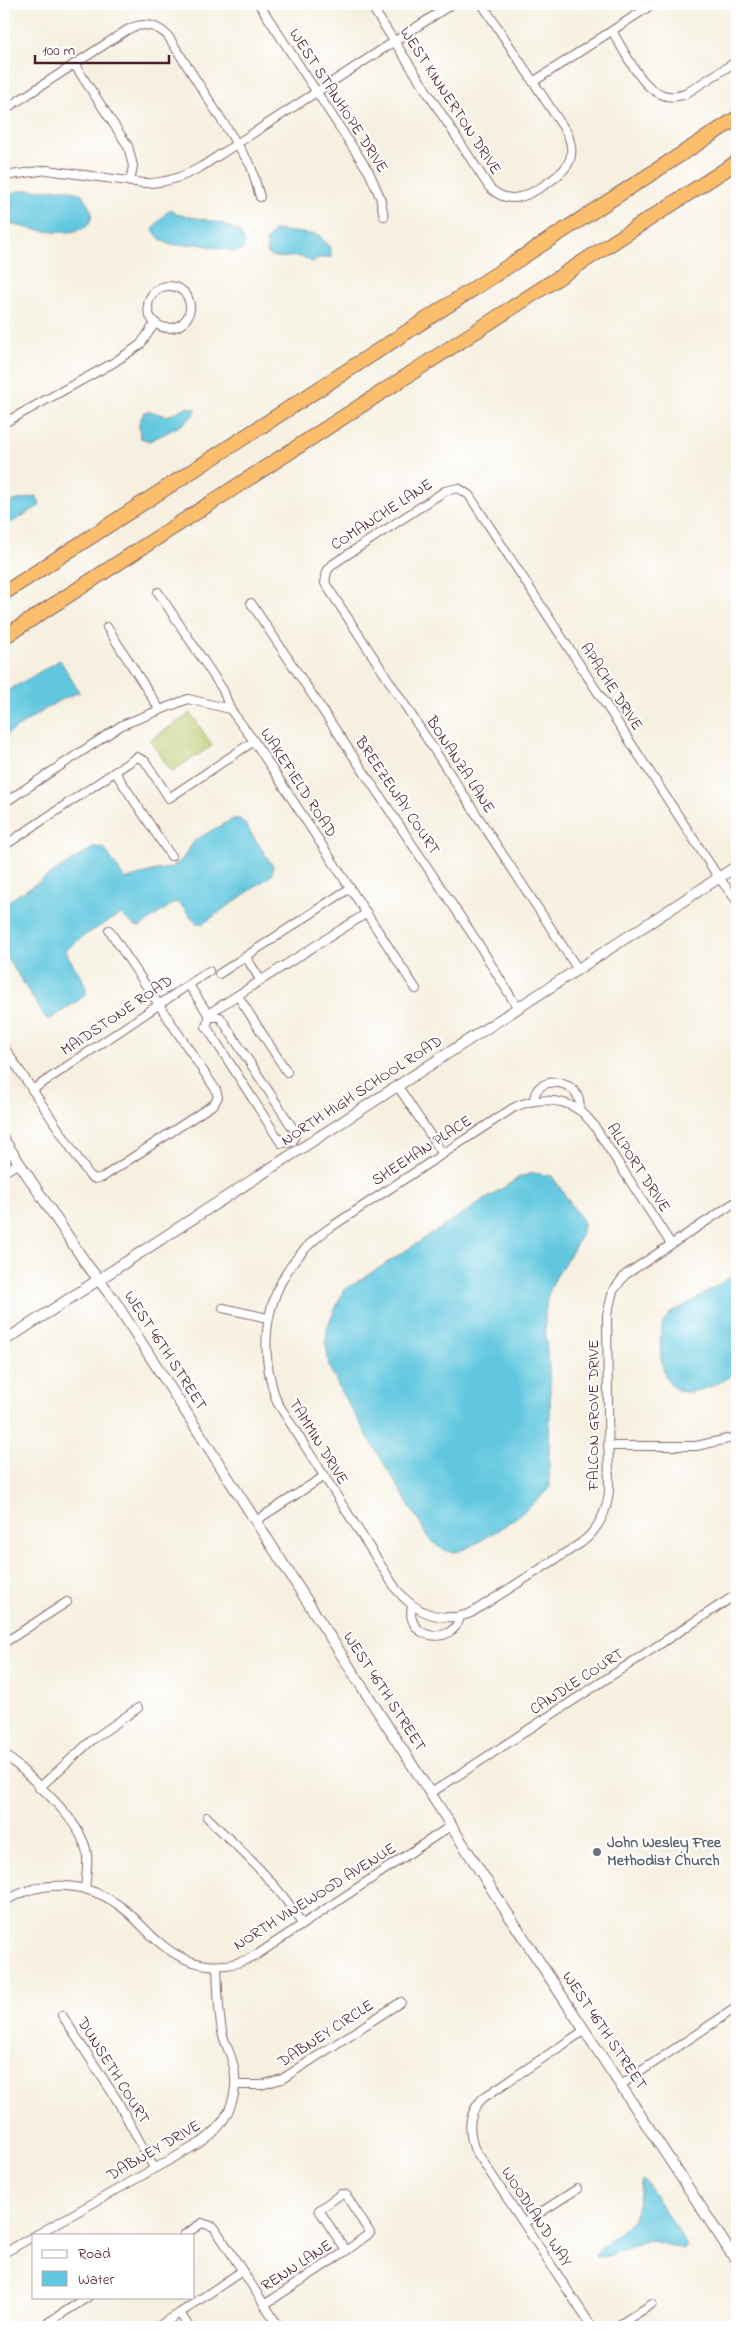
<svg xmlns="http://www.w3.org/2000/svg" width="741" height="2331" font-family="'Indie Flower',sans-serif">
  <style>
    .green { fill: #b7c86b; stroke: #80744b }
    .water { fill: #61c7df; stroke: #567385 }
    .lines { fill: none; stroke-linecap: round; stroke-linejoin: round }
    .minor-casing { stroke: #86686a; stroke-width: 10 }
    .tertiary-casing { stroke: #86686a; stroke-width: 12 }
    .motorway-casing { stroke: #86686a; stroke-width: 16 }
    .minor { stroke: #fff; stroke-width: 8 }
    .tertiary { stroke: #fff; stroke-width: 10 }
    .motorway { stroke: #fabe6d; stroke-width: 14 }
    .worship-dot { fill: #6b7280; stroke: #fff; stroke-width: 2 }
    .labels { text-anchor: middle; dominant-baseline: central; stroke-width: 4; stroke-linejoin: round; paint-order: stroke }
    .street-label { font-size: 16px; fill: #4a1f2b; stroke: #fff }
    .worship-label { font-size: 16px; font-weight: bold; fill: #5b616d; stroke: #fff; text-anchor: start }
  </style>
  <rect width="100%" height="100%" fill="#fff"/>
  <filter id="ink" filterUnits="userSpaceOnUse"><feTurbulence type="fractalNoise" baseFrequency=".02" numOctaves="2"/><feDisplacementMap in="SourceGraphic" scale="10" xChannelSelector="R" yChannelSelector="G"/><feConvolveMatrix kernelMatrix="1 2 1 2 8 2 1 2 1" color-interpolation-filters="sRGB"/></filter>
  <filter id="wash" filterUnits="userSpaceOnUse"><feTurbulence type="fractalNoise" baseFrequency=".0096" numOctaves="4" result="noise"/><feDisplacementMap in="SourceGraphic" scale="20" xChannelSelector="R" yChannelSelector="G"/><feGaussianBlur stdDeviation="1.12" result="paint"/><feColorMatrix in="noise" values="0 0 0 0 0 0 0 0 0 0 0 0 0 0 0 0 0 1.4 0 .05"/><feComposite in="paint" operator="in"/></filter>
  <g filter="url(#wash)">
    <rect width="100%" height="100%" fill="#f6f0e0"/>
    <polygon class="green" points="191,713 212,746 171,772 150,740"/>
    <g class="water">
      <path d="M65,189L82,194L92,212C93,247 22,227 4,222V195L24,190Z"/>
      <polygon points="171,209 176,214 221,223 240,232 245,242 243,249 237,252 198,244 170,245 160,239 153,230 154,227 168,211"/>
      <path d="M275,230L319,235L330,248L332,257L318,258L313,262C309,261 305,257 301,257C289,255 279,261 268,254L266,242Z"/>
      <path d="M187,407L196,409C195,421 161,435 150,441L140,438L139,423L144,412L149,411L167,416Z"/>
      <polygon points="36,496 40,503 39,506 4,527 4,507 14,501"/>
      <polygon points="60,660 79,692 58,701 4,736 4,693"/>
      <path d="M233,819H240L244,823L273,866L272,875L204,923H196L180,904L175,902L140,927L133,925L121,914L85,935L66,950C70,965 88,979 86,995L52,1018L48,1019L45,1017L4,953V904L94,847L104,848L124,878L128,879L152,871L169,868L181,861L195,840Z"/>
      <path d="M533,1173L552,1176L583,1222C584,1244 552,1273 547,1300C541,1328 549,1355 550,1383C551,1418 547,1452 550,1486C542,1502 470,1553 453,1552C443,1551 437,1546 430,1540L341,1392L329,1365L326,1344L327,1328L343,1291L520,1177Z"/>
      <path d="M737,1273V1373C723,1381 704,1392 687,1392C659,1393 657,1342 663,1324C665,1319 669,1315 672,1311L681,1308Z"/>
      <path d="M642,2180L647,2183L687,2246L684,2249L648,2240L608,2256L597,2257L596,2255C605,2239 627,2232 635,2215C640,2204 639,2191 642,2180Z"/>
    </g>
  </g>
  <g filter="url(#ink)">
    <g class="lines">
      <g class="minor-casing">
        <g id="minor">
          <polyline points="259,4 369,172 380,197 384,216"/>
          <path d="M370,4L489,187C507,205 524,198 543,186C565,172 579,160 567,133L482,4"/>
          <path d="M612,31C628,56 648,109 685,94L737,61"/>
          <polyline points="74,64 128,146 133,166 130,182"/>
          <polyline points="533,82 653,4"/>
          <path d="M4,110L127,30C142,22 156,24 168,36L251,166L260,197"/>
          <path d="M4,176L47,170L143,183C164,184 183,177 201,167L452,4"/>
          <circle cx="169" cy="307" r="21"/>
          <polyline points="4,423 113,363 140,345 155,323"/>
          <polyline points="158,592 223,690 230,709 254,741 416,989"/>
          <polyline points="251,603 478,943 517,1007"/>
          <polyline points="107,627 160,710"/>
          <polyline points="115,772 171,856"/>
          <polyline points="4,803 122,725 188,699 230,709"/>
          <polyline points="4,846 137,757 145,761 169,798 254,741"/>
          <polyline points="246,957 261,981"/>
          <polyline points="577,968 325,583 327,571 333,564 445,491 458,488 469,495 719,878 737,901"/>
          <polyline points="219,974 350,888"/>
          <polyline points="189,985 210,1017"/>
          <polyline points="238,996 287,1072"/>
          <polyline points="208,1014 367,913"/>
          <polyline points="210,1017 206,1026 281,1143 292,1142"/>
          <polyline points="210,1017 220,1017 296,1133 292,1142"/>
          <polyline points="4,1047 89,1175 95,1179 103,1177 214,1104 218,1097 216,1090 109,930"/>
          <polyline points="397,1085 443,1154"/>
          <polyline points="32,1090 209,971"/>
          <path d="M534,1101C534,1071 586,1080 579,1110"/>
          <polyline points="4,1172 19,1163"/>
          <path d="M671,1244L593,1124C589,1120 584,1113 579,1110C560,1097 533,1098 513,1108L328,1229C270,1271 253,1335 277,1402L396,1589C415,1613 442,1624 471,1613L581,1543C598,1530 607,1512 609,1491L607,1315L613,1291L625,1275L737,1201"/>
          <polyline points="223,1308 268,1318"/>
          <polyline points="608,1446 696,1446 737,1437"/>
          <polyline points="257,1520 323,1477"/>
          <path d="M412,1606C404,1638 452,1648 460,1617"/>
          <polyline points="4,1643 67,1602"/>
          <path d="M4,1753C29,1777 82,1819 87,1854C88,1865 86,1877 85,1889"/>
          <polyline points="39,1788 92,1740 138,1708"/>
          <polyline points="431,1793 737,1594"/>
          <path d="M207,1817C241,1851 278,1883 302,1924"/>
          <path d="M4,1902C42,1878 89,1881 124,1909C137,1919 147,1933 160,1943C189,1968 225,1973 258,1954L452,1825"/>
          <polyline points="62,2015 117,2100 154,2168"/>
          <path d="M585,2030L483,2098C468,2113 468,2129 474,2148L592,2327"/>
          <polyline points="622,2084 737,2007"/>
          <polyline points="235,2085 261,2085 282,2079 401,2002"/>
          <polygon points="341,2194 346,2195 370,2233 346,2251 319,2210"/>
          <polyline points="524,2223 577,2189"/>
          <path d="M36,2235L200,2143C228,2125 242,2092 232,2060C229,2050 224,2042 222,2031C218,2010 218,1988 217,1966"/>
          <polyline points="184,2235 202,2223 214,2227 279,2327"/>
          <polyline points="4,2253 34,2236"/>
          <polyline points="264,2305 346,2251"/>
          <polyline points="180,2313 242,2271"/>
          <polyline points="41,2327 88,2297"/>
          <polyline points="157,2327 180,2313 189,2327"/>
          <polyline points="616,2327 652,2304"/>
        </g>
      </g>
      <g class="tertiary-casing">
        <g id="tertiary">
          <polyline points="4,1140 85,1262 114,1300 502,1905 737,2262"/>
          <polyline points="4,1341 737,866"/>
        </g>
      </g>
      <g class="motorway-casing">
        <g id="motorway">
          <polyline points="4,593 737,118"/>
          <polyline points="4,637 737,162"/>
        </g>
      </g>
      <use href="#minor" class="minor"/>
      <use href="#tertiary" class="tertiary"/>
      <use href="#motorway" class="motorway"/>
    </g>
  </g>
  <circle class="worship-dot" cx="597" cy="1852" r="5"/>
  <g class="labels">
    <g class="street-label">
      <text transform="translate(338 101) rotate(57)">WEST STANHOPE DRIVE</text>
      <text transform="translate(450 101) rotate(57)">WEST KINNERTON DRIVE</text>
      <text transform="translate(382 515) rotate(-33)">COMANCHE LANE</text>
      <text transform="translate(611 687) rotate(57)">APACHE DRIVE</text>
      <text transform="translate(460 765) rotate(57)">BONANZA LANE</text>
      <text transform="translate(298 783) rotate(57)">WAKEFIELD ROAD</text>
      <text transform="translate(397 796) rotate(56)">BREEZEWAY COURT</text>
      <text transform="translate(117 1016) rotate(-34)">MAIDSTONE ROAD</text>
      <text transform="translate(362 1091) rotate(-33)">NORTH HIGH SCHOOL ROAD</text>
      <text transform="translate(422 1151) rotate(-33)">SHEEHAN PLACE</text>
      <text transform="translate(638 1168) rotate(57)">ALLPORT DRIVE</text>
      <text transform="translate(165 1351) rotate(57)">WEST 46TH STREET</text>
      <text transform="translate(594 1415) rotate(-90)">FALCON GROVE DRIVE</text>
      <text transform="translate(318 1442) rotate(58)">TAMMIN DRIVE</text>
      <text transform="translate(577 1682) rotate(-33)">CANDLE COURT</text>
      <text transform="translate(384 1692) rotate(57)">WEST 46TH STREET</text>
      <text transform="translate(315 1897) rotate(-32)">NORTH VINEWOOD AVENUE</text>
      <text transform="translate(604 2031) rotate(56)">WEST 46TH STREET</text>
      <text transform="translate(326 2034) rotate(-33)">DABNEY CIRCLE</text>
      <text transform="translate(113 2071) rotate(58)">DUNSETH COURT</text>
      <text transform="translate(154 2151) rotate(-30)">DABNEY DRIVE</text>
      <text transform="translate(536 2217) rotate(57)">WOODLAND WAY</text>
      <text transform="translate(297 2266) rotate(-33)">RENN LANE</text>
    </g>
    <g class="worship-label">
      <text x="607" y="1843">John Wesley Free<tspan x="607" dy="18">Methodist Church</tspan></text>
    </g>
  </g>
  <rect width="741" height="2331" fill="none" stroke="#fff" stroke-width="20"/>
  <rect x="32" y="2234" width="162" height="65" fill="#ffffff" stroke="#b7a5aa"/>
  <rect x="42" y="2250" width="25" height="8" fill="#ffffff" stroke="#b7a5aa"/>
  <text x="78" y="2258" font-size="15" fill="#4a1f2b">Road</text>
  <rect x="42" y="2271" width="25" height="15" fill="#61c7df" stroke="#b7a5aa"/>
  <text x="78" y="2284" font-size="15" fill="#4a1f2b">Water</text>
  <path d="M35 55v8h134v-8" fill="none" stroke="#4a1f2b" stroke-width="2.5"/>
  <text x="42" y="55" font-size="15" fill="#4a1f2b" stroke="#ffffff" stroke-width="4" paint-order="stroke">100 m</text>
</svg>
